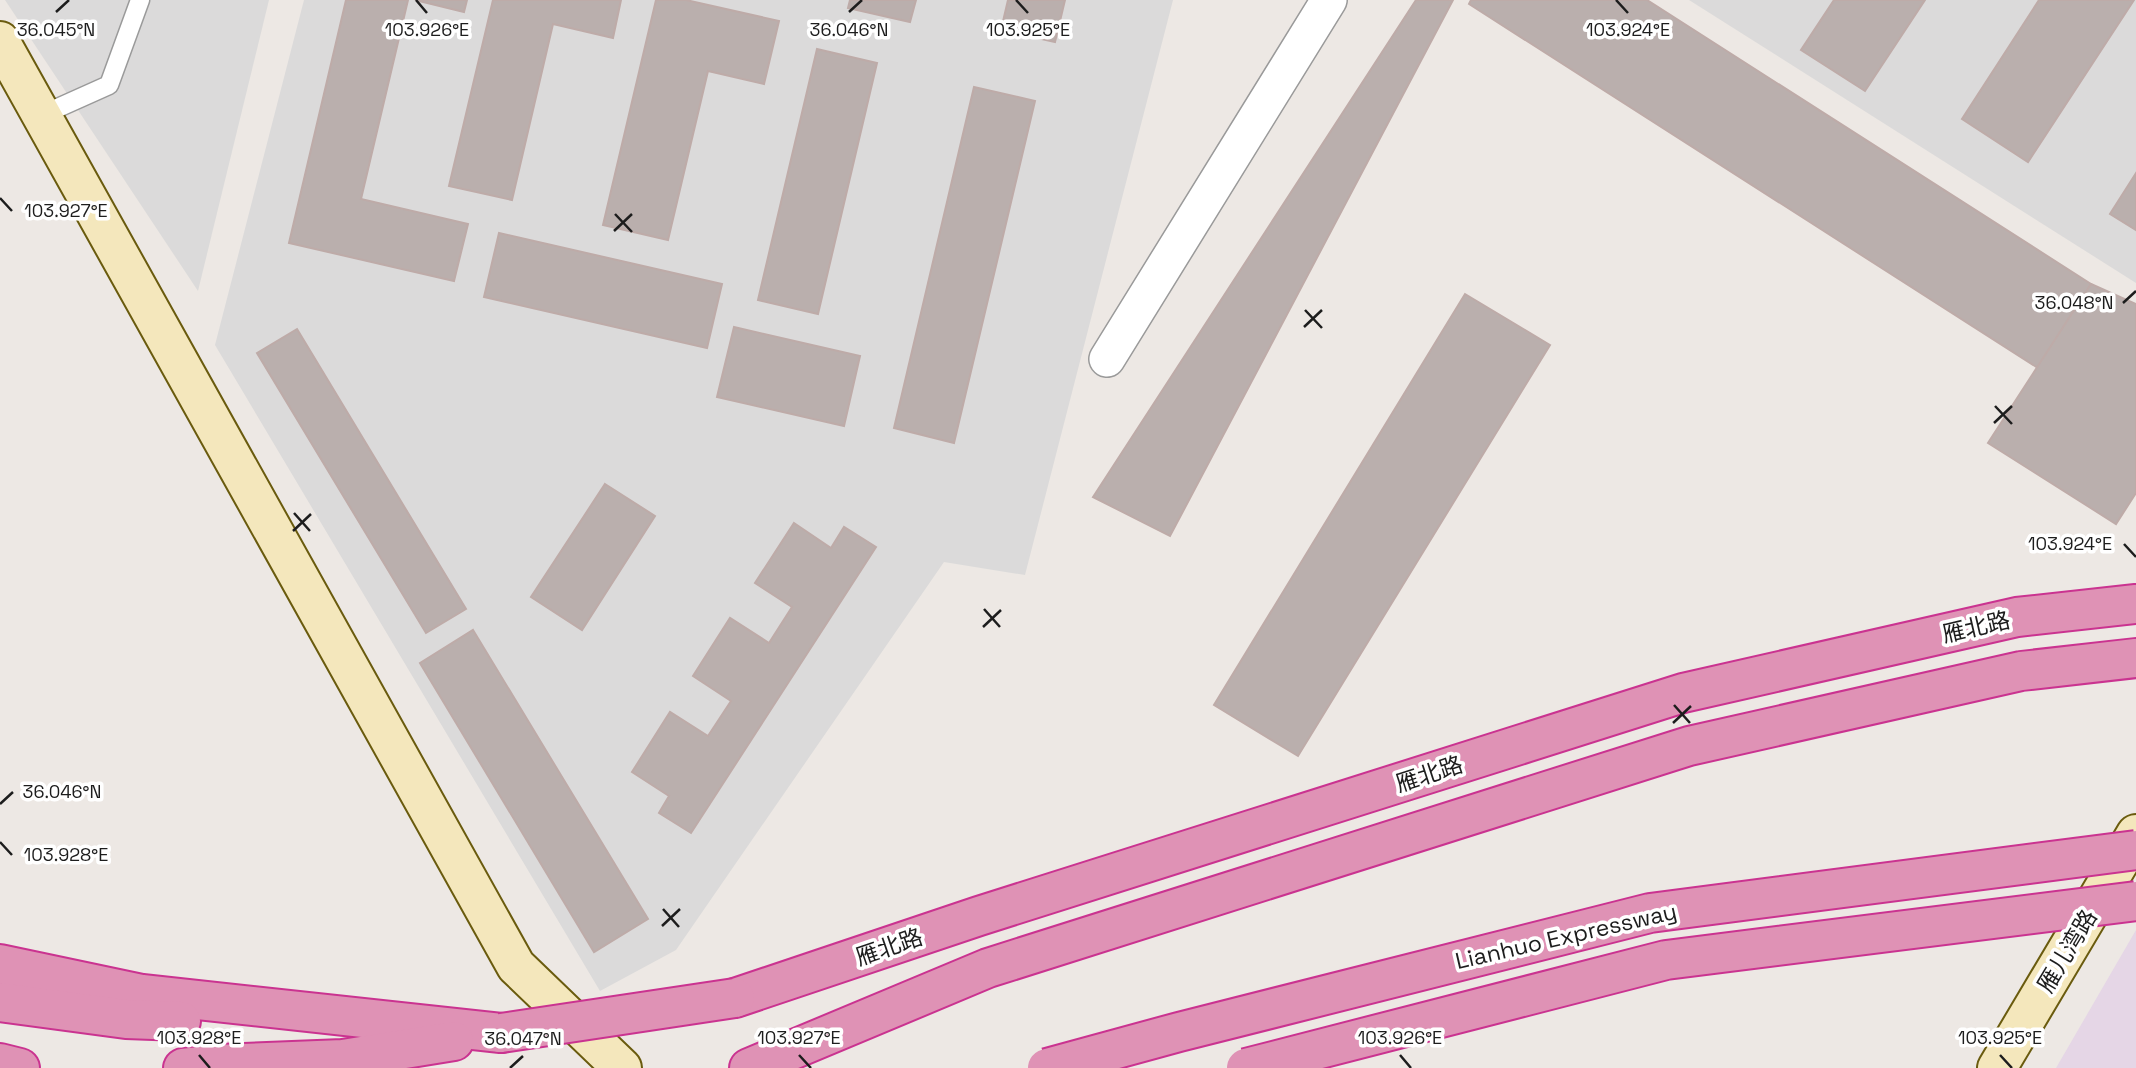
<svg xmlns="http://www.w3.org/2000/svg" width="2136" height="1068" font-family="'Space Grotesk','Noto Sans SC',sans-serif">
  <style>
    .residential { fill: #dbdada }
    .industrial { fill: #e5d6e6 }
    .building { fill: #baafad; stroke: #beaba8; stroke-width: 2 }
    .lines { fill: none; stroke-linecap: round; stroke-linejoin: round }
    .lane-casing { stroke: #9a9a9a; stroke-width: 21 }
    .street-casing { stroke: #9a9a9a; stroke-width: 38 }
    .secondary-casing { stroke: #6a5b0e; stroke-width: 42 }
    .highway-casing { stroke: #ca3390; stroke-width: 42 }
    .lane { stroke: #fff; stroke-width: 18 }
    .street { stroke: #fff; stroke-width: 35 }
    .secondary { stroke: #f4e7bc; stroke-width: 38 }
    .highway { stroke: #df92b5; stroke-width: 38 }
    .highway-bridge-casing { stroke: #ca3390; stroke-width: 42; stroke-linecap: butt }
    .highway-bridge { stroke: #df92b5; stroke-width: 38 }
    .ticks { fill: none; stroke: #1d1d1d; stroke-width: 2.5 }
    .labels { text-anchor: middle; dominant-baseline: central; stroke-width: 7; stroke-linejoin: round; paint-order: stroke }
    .street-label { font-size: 23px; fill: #1d1d1d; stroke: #fff }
    .ticks-label { font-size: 18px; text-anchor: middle; fill: #1d1d1d; stroke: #fff; stroke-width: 7; stroke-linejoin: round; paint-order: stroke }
  </style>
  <rect width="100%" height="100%" fill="#ede8e4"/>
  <g class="residential">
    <polygon points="5,0 269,0 198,291"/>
    <polygon points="304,0 1173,0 1025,575 944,562 676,950 600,991 215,345"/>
    <polygon points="1689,0 2136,0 2136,283"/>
  </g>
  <polygon class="industrial" points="2136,930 2136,1068 2056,1068"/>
  <g class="building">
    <polygon points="346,0 408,0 361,199 468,224 454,281 289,243"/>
    <polygon points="415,0 467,0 464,12"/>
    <polygon points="493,0 621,0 613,38 553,24 512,200 449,186"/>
    <polygon points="656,0 686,0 779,21 764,84 708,71 668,240 603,225"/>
    <polygon points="850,0 916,0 910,22 848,8"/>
    <polygon points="1008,0 1065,0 1055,42 1001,30"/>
    <polygon points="1416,0 1453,0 1170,536 1093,497"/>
    <polygon points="1471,0 1647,0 2091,284 2038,368 1469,4"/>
    <polygon points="1834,0 1925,0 1865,91 1801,50"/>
    <polygon points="2039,0 2134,0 2028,162 1962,119"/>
    <polygon points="817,49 877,63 818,314 758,300"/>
    <polygon points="974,87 1035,101 954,443 894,428"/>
    <polygon points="2136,173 2136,230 2110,214"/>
    <polygon points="499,233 722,284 707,348 484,297"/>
    <polygon points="2091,284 2136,304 2136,493 2116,524 1988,443"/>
    <polygon points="1465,294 1550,345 1298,756 1214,705"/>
    <polygon points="734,327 860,356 844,426 717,397"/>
    <polygon points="297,329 466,609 426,633 257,353"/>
    <polygon points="605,484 655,516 582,630 531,597"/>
    <polygon points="794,523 831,548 844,527 876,547 691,833 659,813 669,796 632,772 670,712 708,736 731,701 693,676 730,618 769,643 792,607 755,583"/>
    <polygon points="473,630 648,919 594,952 420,663"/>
  </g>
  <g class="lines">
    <g class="lane-casing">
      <polyline id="lane" points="42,115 109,85 140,0"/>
    </g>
    <g class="street-casing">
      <polyline id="street" points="1107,359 1329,0"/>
    </g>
    <g class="secondary-casing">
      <g id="secondary">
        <polyline points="0,41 516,966 622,1068"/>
        <polyline points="1997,1068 2136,834"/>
      </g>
    </g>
    <g class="highway-casing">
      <g id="highway">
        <polyline points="0,964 142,994 501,1033"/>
        <polyline points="735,998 979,916 1683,693 2017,617 2136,604"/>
        <polyline points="0,1002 126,1019 181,1021"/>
        <polyline points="0,1063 20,1068"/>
        <polyline points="183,1068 218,1064 343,1059 454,1041"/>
        <polyline points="749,1068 988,968 1689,746 2021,671 2136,658"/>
      </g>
    </g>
    <use href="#lane" class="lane"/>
    <use href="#street" class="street"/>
    <use href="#secondary" class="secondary"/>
    <use href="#highway" class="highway"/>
    <g class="highway-bridge-casing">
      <g id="highway-bridge">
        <polyline points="501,1033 735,998"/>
        <polyline points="1047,1068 1179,1032 1650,913 2136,850"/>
        <polyline points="1246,1068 1666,960 2136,901"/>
      </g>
    </g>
    <use href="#highway-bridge" class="highway-bridge"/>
  </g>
  <path class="ticks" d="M416,0L427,13M1016,0L1028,13M1616,0L1628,13M56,12L69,0M849,12L862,0M0,198L12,211M615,214L632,232M614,231L632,214M2123,303L2136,291M1305,310L1322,328M1304,327L1322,310M1995,406L2012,424M1994,423L2012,406M294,513L310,531M293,531L311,514M2124,544L2136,557M984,609L1000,627M983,627L1001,610M1674,705L1690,723M1673,723L1691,706M0,804L13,792M0,842L12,855M663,909L679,927M662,926L680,909M199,1055L210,1068M799,1055L811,1068M1400,1055L1411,1068M2000,1055L2012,1068M510,1068L523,1056"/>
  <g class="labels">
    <g class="street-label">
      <text transform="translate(1976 627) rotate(-13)">雁北路</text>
      <text transform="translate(1429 774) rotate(-18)">雁北路</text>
      <text transform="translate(1566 936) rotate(-13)">Lianhuo Expressway</text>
      <text transform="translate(889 947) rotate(-19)">雁北路</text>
      <text transform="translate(2067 951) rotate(-59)">雁儿湾路</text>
    </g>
  </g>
  <g class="ticks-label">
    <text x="56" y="36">36.045°N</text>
    <text x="849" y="36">36.046°N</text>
    <text x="427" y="36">103.926°E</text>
    <text x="1028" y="36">103.925°E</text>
    <text x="1628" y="36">103.924°E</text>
    <text x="66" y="217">103.927°E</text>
    <text x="2074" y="309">36.048°N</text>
    <text x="2070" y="550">103.924°E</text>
    <text x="62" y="798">36.046°N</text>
    <text x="66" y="861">103.928°E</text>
    <text x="199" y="1044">103.928°E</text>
    <text x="799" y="1044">103.927°E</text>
    <text x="1400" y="1044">103.926°E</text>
    <text x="2000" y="1044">103.925°E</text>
    <text x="523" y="1045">36.047°N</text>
  </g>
</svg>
